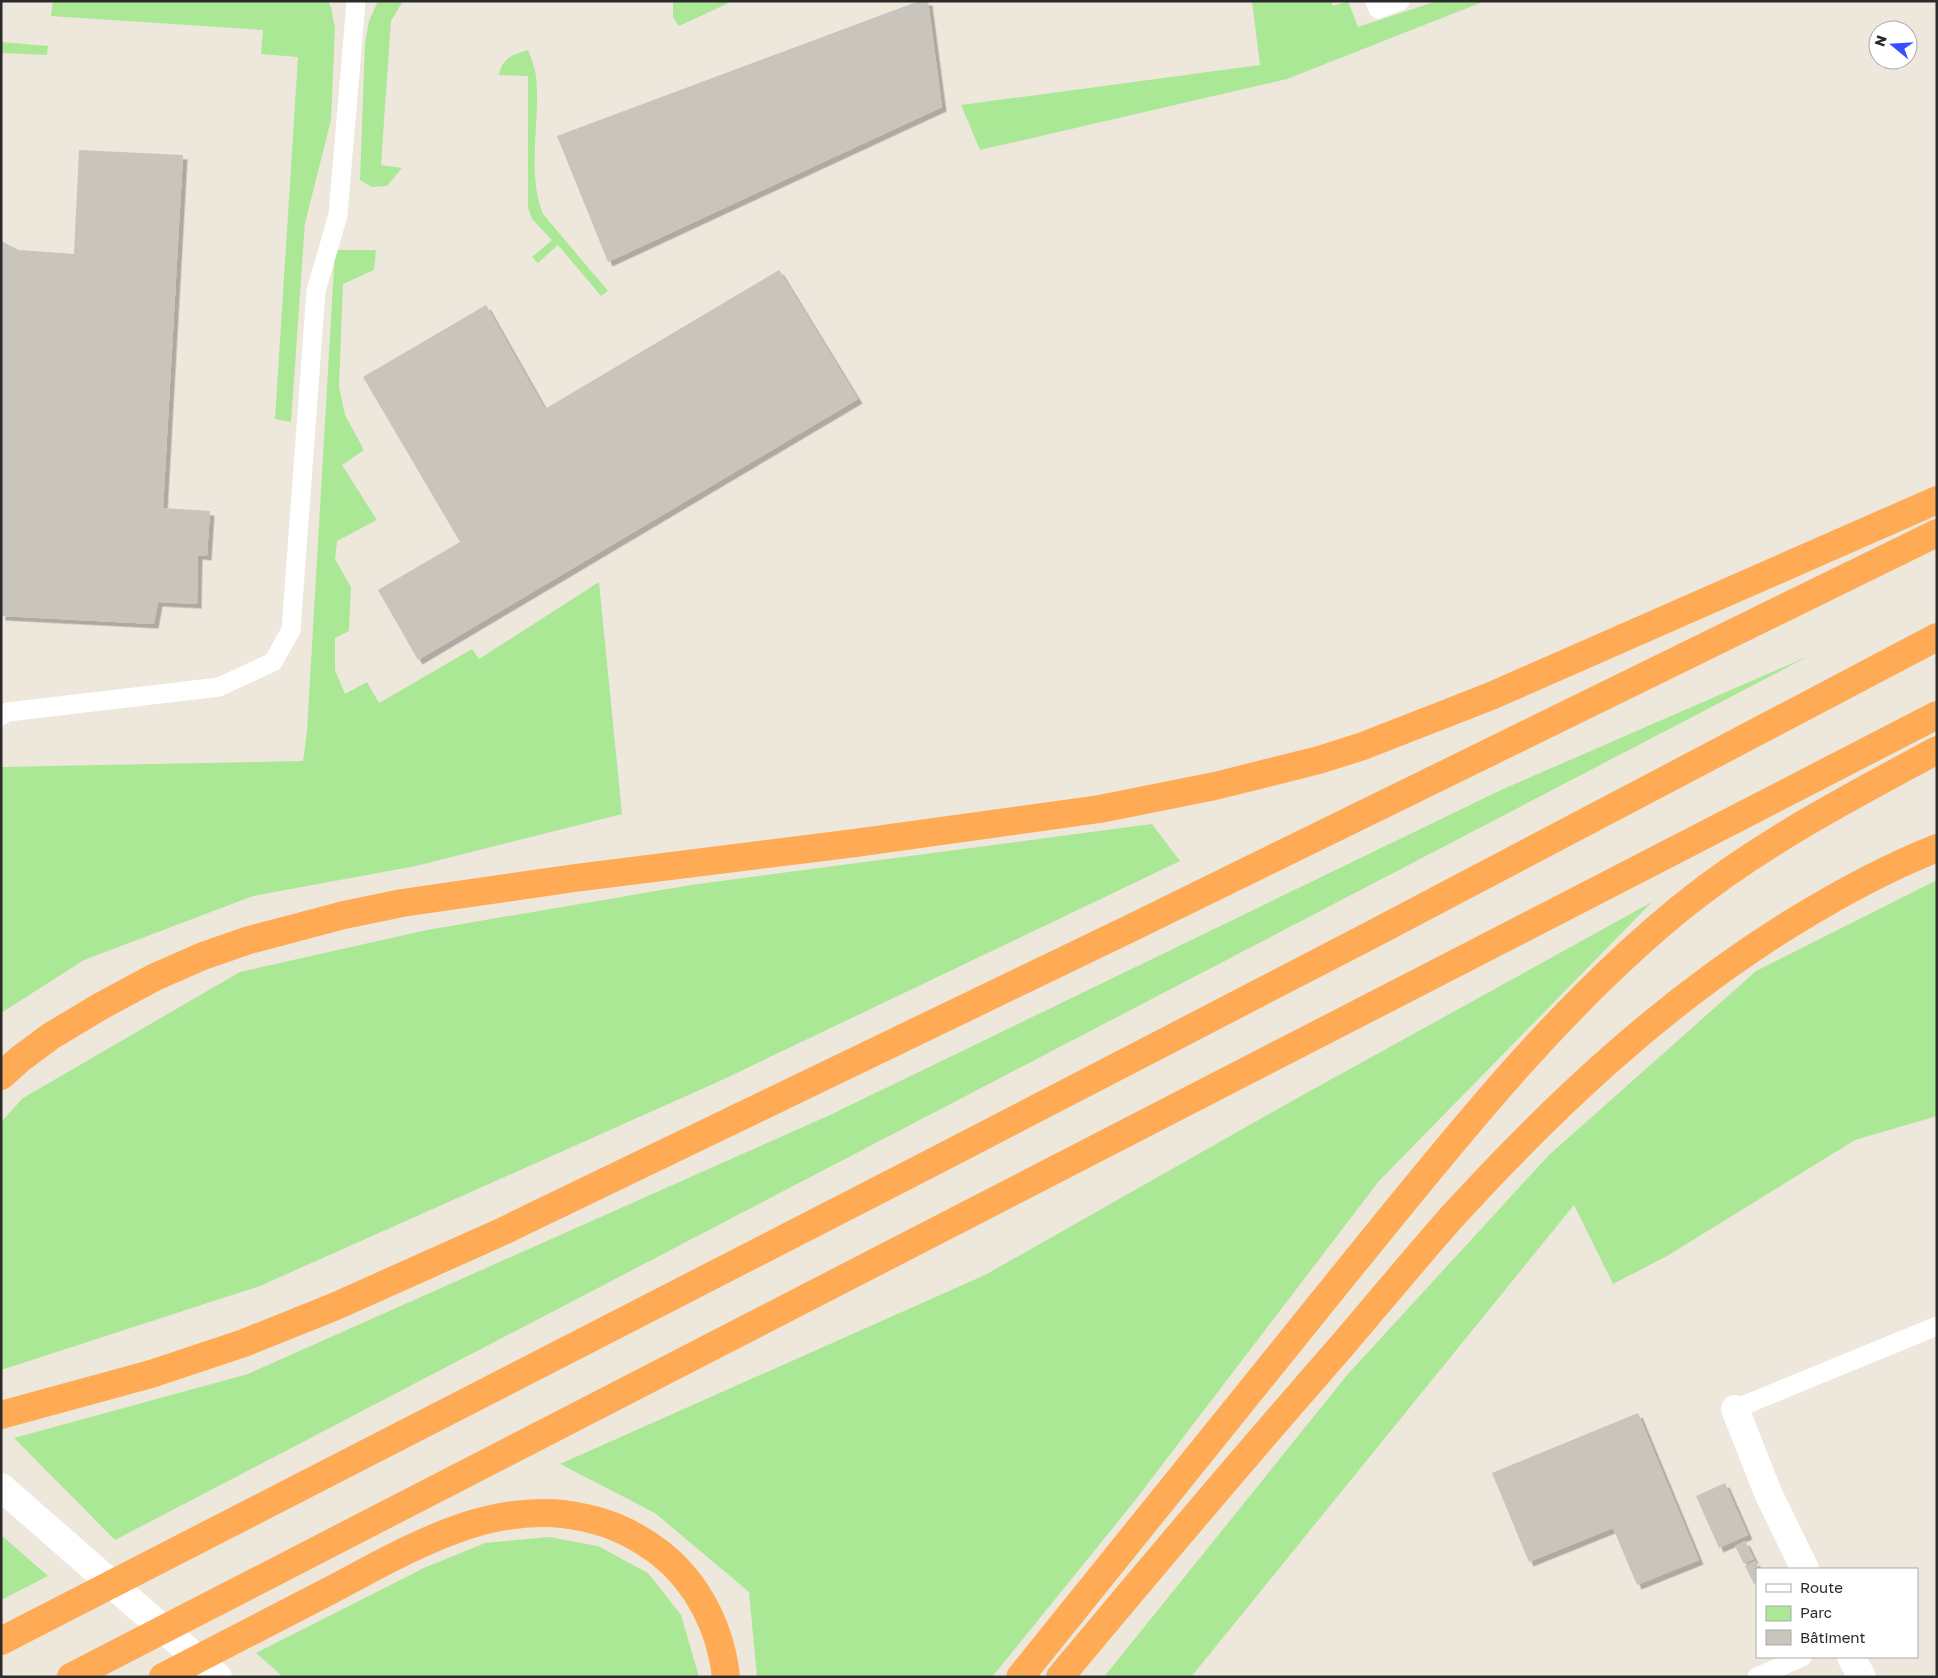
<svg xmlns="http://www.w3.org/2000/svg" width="1938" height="1678" font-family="'Golos Text',sans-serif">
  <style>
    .green { fill: #abe895 }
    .building { fill: #c9c4bc; filter: url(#shadow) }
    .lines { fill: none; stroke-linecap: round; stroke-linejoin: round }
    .lane { stroke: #fff; stroke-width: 19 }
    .street { stroke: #fff; stroke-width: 28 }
    .secondary { stroke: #fff; stroke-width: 28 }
    .highway { stroke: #ffab56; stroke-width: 28 }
  </style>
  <defs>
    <filter id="shadow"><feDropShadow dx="4.5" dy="4.5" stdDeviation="0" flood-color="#0004"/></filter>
  </defs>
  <rect width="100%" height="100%" fill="#eee7dc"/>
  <g class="green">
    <polygon points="53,1 328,1 331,7 335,28 331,120 305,223 291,422 275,419 298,57 261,54 263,30 51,16"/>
    <polygon points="378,1 403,1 391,21 381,165 402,168 387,186 372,187 360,180 365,44 369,21"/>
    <polygon points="673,1 733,1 679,26 673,17"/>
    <polygon points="1252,1 1331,1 1333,6 1348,1 1358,27 1437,1 1485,1 1287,79 980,150 961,105 1260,65"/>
    <polygon points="1,42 48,46 47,55 1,53"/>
    <path d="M528,50C531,58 535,67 536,76C541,120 526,172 543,214L608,291L601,296L558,245L538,263L532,257L552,240L532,219L528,208V76L499,75C502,58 513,54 528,50Z"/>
    <polygon points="335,250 376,250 374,270 343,284 339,387 345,415 364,450 342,465 377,520 337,541 335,559 351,587 349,631 335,638 335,670 345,694 367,682 379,703 472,649 479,659 599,582 622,814 416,866 253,896 84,960 1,1013 1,767 303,761 307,731"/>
    <polygon points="1809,656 115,1540 14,1438 248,1374 832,1114 1501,790"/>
    <polygon points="1152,824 1180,861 722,1080 260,1286 1,1370 1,1122 23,1098 240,972 427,930 691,885"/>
    <polygon points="1937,880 1937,1116 1855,1140 1667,1256 1613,1284 1574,1205 1191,1677 1104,1677 1348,1374 1549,1155 1756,971"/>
    <polygon points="1652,902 1379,1181 1133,1503 992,1677 757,1677 749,1592 655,1513 560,1464 985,1275 1292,1101"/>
    <polygon points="1,1535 48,1576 1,1600"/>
    <polygon points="549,1537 598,1546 648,1573 681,1615 699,1677 283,1677 256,1653 424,1568 485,1543"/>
  </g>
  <g class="building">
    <polygon points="919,1 928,1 942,107 608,262 557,136"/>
    <polygon points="79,150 183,155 163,508 210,511 207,556 198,555 197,604 158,602 154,624 1,616 1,241 19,250 74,254"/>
    <polygon points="779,270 858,399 418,660 378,590 460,542 363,377 486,305 545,409"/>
    <polygon points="1638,1413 1699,1560 1637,1585 1613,1528 1529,1562 1492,1473"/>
    <polygon points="1725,1483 1748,1535 1719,1548 1696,1496"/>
    <polygon points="1745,1541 1754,1559 1744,1564 1735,1546"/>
    <polygon points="1755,1561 1759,1569 1757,1569 1757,1583 1754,1584 1745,1566"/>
  </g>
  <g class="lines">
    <g class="lane">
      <polyline points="1375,1 1378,9 1400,1"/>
      <polyline points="1,716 8,712 219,687 273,662 291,630 316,291 338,215 356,1"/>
      <polyline points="1735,1409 1937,1326"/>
      <polyline points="1757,1677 1802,1657"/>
    </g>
    <g class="street">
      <polyline points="1735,1409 1768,1493 1805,1569"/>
      <polyline points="1851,1657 1862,1677"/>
    </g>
    <polyline class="secondary" points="1,1487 218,1677"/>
    <g class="highway">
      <polyline points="1,1076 20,1059 51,1036 101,1006 155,977 203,956 249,940 344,915 402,903 575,878 855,843 1100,809 1215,786 1319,760 1363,746 1491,696 1937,500"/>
      <polyline points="1,1415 151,1374 244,1343 336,1306 499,1233 1129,929 1937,533"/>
      <polyline points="1,1641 937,1160 1369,936 1937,637"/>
      <polyline points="71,1677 1937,715"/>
      <path d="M163,1677C219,1648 275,1619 331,1590C409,1549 494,1496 586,1518C614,1524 638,1536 660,1553C698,1583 721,1629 726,1677"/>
      <path d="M1020,1677C1129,1541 1239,1406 1348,1270C1452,1142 1555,1010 1683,906C1761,843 1849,798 1937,750"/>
      <path d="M1060,1677C1154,1564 1249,1452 1346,1341C1380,1301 1414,1260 1449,1220C1551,1108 1661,1004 1790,924C1837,895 1886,868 1937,848"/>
    </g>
  </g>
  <rect width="1938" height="1678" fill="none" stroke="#2b2b2b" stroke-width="5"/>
  <rect x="1756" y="1568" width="162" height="90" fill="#ffffff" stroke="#aaaaaa"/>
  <rect x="1766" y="1584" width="25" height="8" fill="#ffffff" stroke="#aaaaaa"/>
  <text x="1800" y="1593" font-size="15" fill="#2b2b2b">Route</text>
  <rect x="1766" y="1606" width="25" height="15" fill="#abe895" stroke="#aaaaaa"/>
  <text x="1800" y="1618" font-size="15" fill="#2b2b2b">Parc</text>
  <rect x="1766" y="1630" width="25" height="15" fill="#c9c4bc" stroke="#aaaaaa"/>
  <text x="1800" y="1643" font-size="15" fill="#2b2b2b">Bâtiment</text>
  <g transform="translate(1893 45) rotate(288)"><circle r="24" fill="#ffffff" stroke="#aaaaaa"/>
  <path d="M0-4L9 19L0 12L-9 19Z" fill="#384fff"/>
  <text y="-8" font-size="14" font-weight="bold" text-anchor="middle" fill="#2b2b2b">N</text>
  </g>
</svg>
